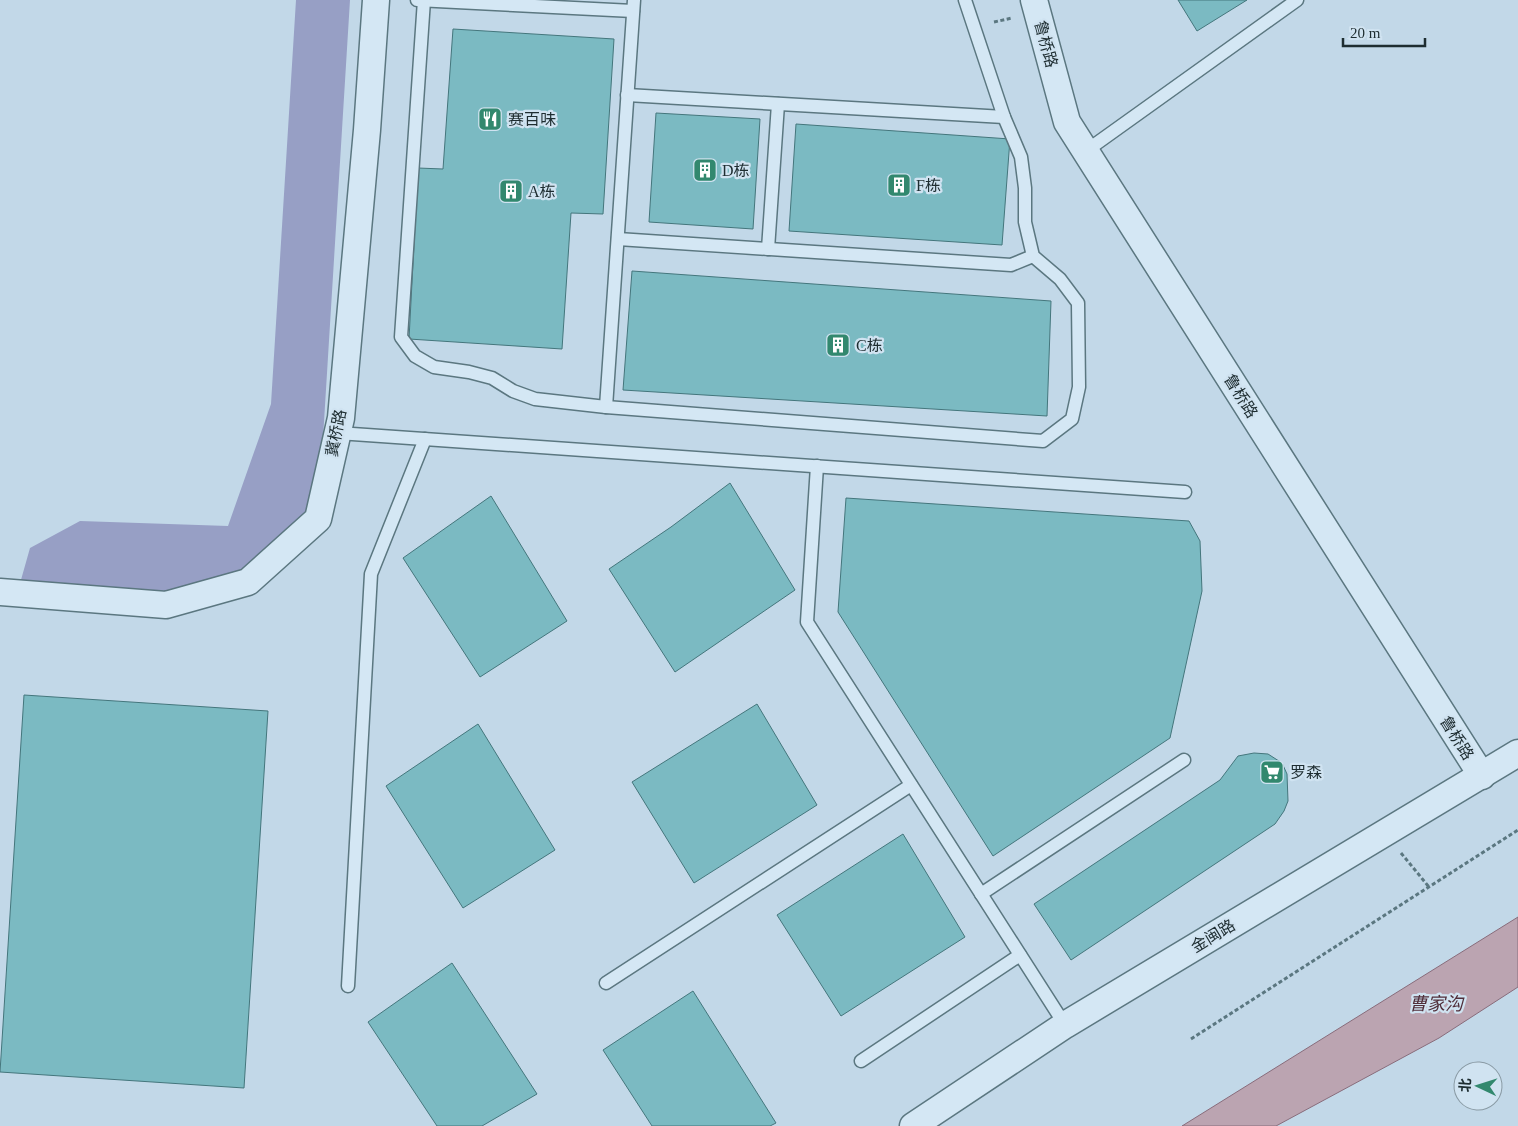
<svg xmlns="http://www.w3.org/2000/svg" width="1518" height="1126" font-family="'Times New Roman','Noto Sans SC',serif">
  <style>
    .green { fill: #979fc5 }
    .water { fill: #bba4b1; stroke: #886c7b }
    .building { fill: #7bbac2; stroke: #44767c }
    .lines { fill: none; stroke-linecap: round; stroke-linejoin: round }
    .lane-casing { stroke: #5b7780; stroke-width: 15 }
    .street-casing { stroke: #5b7780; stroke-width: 29 }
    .path { stroke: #5b7780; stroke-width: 3; stroke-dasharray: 4 2.5; stroke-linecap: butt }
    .lane { stroke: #d4e7f4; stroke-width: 12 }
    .street { stroke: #d4e7f4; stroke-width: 26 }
    .labels { text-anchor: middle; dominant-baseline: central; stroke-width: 4.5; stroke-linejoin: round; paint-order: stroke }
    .street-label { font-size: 16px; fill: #1e2d31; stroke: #d0e3f1 }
    .poi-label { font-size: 16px; fill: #1e2d31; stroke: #d0e3f1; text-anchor: start }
    .water-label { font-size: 18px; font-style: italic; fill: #502e3a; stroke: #d0e3f1 }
  </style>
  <rect width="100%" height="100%" fill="#c2d8e8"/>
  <polygon class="green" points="296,0 350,0 318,519 218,591 166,605 17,594 30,548 80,521 228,526 271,404"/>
  <polygon class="water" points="1518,917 1518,987 1439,1038 1276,1126 1182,1126"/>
  <g class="building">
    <polygon points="1178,0 1247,0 1197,31"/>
    <polygon points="453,29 614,39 603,214 571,213 562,349 409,339 418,168 443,169"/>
    <polygon points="656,113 760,119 753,229 649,222"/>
    <polygon points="796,124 1010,139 1002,245 789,231"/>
    <polygon points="632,271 1051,301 1047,416 623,390"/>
    <polygon points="730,483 795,590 675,672 609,569 671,527"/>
    <polygon points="491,496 567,621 480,677 403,558"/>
    <polygon points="846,498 1189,521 1200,541 1202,591 1170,738 993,856 838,612"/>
    <polygon points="24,695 268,711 244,1088 0,1072"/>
    <polygon points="757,704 817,805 694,883 632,782"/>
    <polygon points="478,724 555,850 463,908 386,786"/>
    <polygon points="1254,753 1268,754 1282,763 1287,774 1288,801 1284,811 1275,824 1071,960 1034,904 1220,780 1238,756"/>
    <polygon points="903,834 965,937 841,1016 777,915"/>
    <polygon points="452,963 537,1094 482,1126 437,1126 368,1022"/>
    <polygon points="693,991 776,1123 770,1126 652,1126 603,1050"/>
  </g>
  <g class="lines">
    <g class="lane-casing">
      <g id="lane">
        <polyline points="417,0 633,11"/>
        <polyline points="424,0 401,337 415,356 434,367 469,372 492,378 513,391 535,399 606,407 1043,441 1072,419 1079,387 1078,303 1060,279 1033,256 1025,222 1025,188 1021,157 1004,117 965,0"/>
        <polyline points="627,95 1004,117"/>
        <polyline points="1086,151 1297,0"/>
        <polyline points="618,239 1011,265 1033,256"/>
        <polyline points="768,249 778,104"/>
        <polyline points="606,407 634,0"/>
        <polyline points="338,433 1185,492"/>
        <polyline points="817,466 807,622 1065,1025"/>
        <polyline points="981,894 1184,760"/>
        <polyline points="606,983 911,785"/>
        <polyline points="348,986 371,574 425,439"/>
        <polyline points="861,1061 1020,955"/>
      </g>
    </g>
    <g class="street-casing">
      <g id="street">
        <polyline points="1034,0 1067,122 1482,776"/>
        <polyline points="0,592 166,605 248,582 318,519 341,418 367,130 376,0"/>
        <polyline points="913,1126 1065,1025 1518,753"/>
      </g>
    </g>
    <g class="path">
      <polyline points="994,22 1012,18"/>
      <polyline points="1401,853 1429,887"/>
      <polyline points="1191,1039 1518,830"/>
    </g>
    <use href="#lane" class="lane"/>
    <use href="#street" class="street"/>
  </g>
  <defs>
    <g id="restaurant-square" transform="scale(1.25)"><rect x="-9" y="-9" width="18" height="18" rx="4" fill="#32886e" stroke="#d0e3f1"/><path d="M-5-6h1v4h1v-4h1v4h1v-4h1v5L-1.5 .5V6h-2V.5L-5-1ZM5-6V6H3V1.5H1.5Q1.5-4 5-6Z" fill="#fff"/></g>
    <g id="building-square" transform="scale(1.25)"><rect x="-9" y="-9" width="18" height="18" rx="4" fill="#32886e" stroke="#d0e3f1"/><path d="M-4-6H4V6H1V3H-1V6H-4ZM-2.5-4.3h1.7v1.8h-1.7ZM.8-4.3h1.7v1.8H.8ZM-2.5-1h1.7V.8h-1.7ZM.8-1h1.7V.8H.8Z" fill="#fff"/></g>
    <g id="supermarket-square" transform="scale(1.25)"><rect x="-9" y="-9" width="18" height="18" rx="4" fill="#32886e" stroke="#d0e3f1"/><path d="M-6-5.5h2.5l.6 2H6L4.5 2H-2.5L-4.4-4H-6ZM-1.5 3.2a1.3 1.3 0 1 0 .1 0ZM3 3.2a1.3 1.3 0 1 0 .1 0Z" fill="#fff"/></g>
  </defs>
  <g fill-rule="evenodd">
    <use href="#restaurant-square" x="490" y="119"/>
    <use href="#building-square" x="705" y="170"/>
    <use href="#building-square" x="899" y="185"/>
    <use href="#building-square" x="511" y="191"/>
    <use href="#building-square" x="838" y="345"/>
    <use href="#supermarket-square" x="1272" y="772"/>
  </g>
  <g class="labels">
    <g class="street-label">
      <text transform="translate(1046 44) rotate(75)">鲁桥路</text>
      <text transform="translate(1241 396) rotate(58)">鲁桥路</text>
      <text transform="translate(336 433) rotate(-79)">冀桥路</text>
      <text transform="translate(1457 738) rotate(58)">鲁桥路</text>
      <text transform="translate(1213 936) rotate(-31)">金闽路</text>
    </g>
    <g class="poi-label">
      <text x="508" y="119">赛百味</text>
      <text x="722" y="170">D栋</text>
      <text x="916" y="185">F栋</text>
      <text x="528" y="191">A栋</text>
      <text x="856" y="345">C栋</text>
      <text x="1290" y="772">罗森</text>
    </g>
    <g class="water-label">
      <text x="1436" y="1004">曹家沟</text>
    </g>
  </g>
  <g transform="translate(1478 1086) rotate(274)"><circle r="24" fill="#d0e3f1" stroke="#899aa4"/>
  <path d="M0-4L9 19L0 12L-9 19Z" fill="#32886e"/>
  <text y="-8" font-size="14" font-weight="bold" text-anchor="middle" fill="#1e2d31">北</text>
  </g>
  <path d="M1343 38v8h82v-8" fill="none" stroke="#1e2d31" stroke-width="2.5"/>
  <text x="1350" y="38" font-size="15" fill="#1e2d31" stroke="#d0e3f1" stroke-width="4" paint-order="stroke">20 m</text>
</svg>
